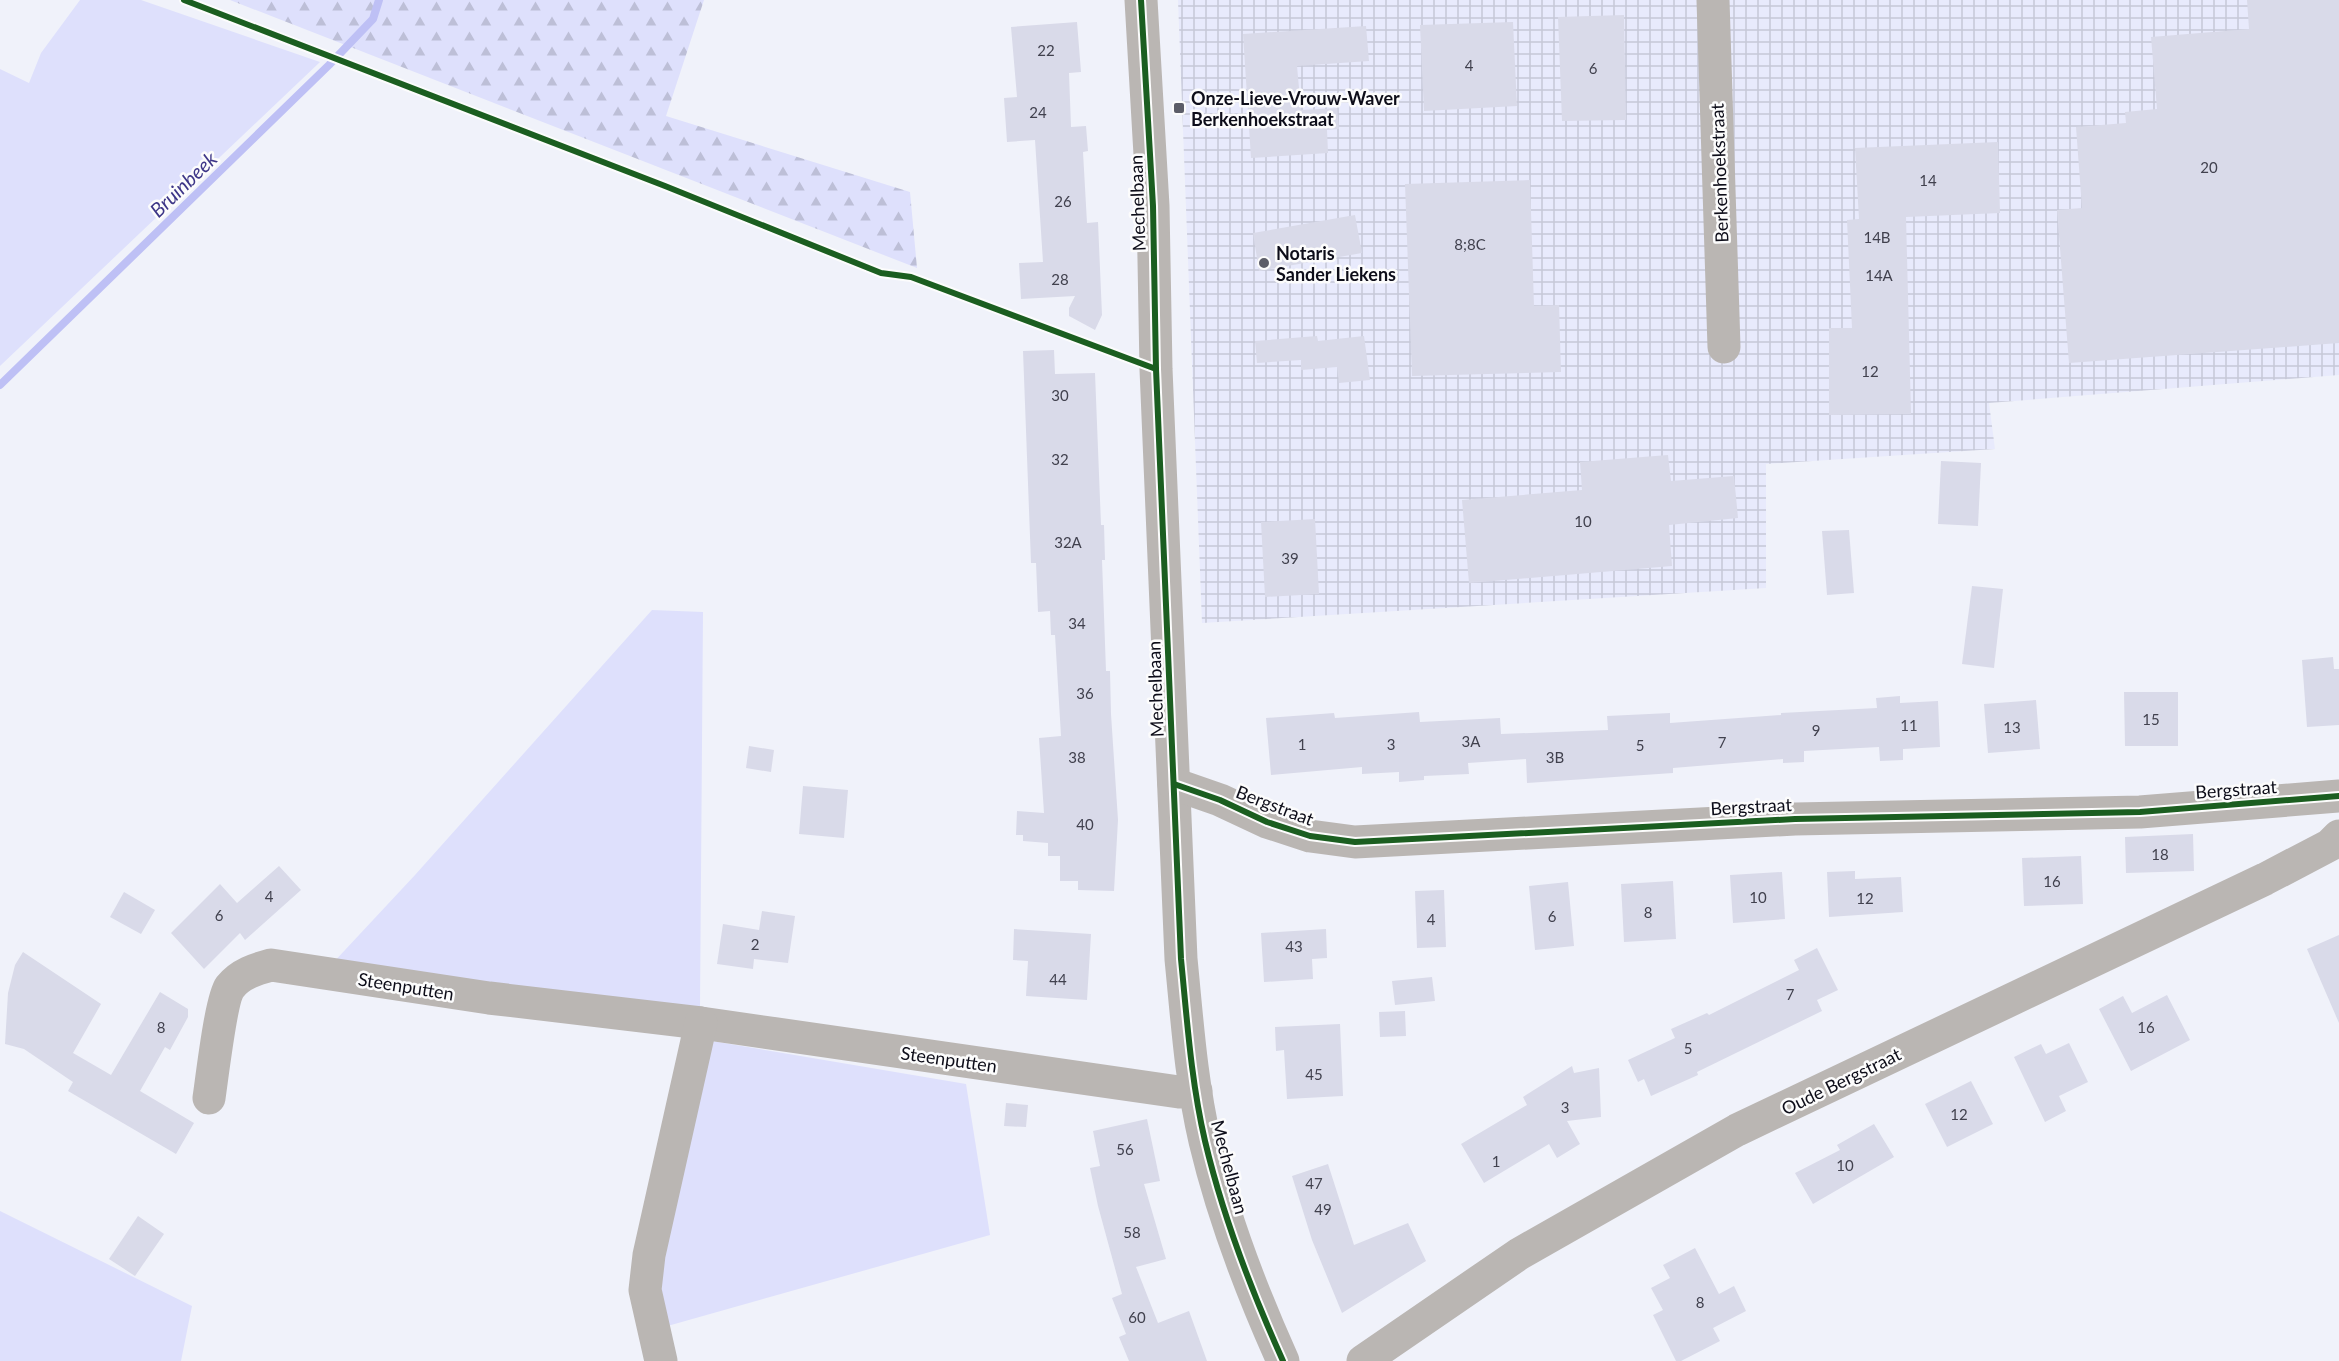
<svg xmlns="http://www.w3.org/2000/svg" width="2339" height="1361" font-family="Lato,sans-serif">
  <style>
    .industrial { fill: url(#industrial-grid) }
    .grass { fill: #dee0fc }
    .forest { fill: url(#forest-firs) }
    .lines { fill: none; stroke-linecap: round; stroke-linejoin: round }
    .stream { stroke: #bec0f5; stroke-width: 8 }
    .building { fill: #d9dae9 }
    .minor { stroke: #bab6b3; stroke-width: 33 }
    .cycleway-casing { stroke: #fcfcfc; stroke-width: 10 }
    .cycleway { stroke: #1b5e20; stroke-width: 6 }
    .poi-dot { fill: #5c5d68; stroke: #fcfcfc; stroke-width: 2 }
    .labels { text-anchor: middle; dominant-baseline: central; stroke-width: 5; stroke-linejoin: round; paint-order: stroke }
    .number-label { font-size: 15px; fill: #41414e }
    .poi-label { font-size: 18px; font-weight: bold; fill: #0d0d19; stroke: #fcfcfc; text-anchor: start }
    .street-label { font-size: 18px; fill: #0d0d19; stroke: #fcfcfc }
    .water-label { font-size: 20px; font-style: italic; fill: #3d3687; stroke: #fcfcfc }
  </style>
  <defs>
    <pattern id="industrial-grid" width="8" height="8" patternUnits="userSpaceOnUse" patternTransform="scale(1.5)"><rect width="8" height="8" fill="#e8eafc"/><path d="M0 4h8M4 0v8" fill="none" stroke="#c6c8d7"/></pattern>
    <pattern id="forest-firs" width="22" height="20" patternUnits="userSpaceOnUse" patternTransform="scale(1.5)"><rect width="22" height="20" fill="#dee0fc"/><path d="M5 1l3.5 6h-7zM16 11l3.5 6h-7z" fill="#bdbfd7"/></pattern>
  </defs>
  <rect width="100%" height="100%" fill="#f0f2fa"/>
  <polygon class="industrial" points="1178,0 2339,0 2339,375 1989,403 1995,449 1766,464 1766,588 1202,623"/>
  <g class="grass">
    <polygon points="80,0 141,0 320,62 0,366 0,69 29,83 41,53"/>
    <polygon points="652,610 703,612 700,1008 331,965 415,875"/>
    <polygon points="712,1041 966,1084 990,1235 664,1327 660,1273"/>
    <polygon points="0,1211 192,1306 181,1361 0,1361"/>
  </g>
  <polygon class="forest" points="230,0 704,0 666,116 910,192 917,268"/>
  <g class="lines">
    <polyline class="stream" points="0,385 329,65 373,19 379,0"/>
  </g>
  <g class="building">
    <polygon points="2247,0 2339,0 2339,343 2069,363 2057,210 2082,208 2076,127 2126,123 2125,112 2157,109 2151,37 2249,29"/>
    <polygon points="1624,15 1626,120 1562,121 1558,17"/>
    <polygon points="1077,22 1081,72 1069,73 1071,127 1086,126 1088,151 1083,152 1087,223 1098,222 1102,315 1095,330 1069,316 1069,308 1075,296 1021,299 1019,263 1043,262 1035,140 1007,142 1004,98 1017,97 1011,27"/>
    <polygon points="1513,22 1517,106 1424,111 1420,25"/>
    <polygon points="1366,26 1369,61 1297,66 1301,110 1337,108 1339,129 1327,130 1328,153 1251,158 1243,34"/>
    <polygon points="1998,142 2000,213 1906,217 1911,414 1829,415 1829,328 1852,328 1847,220 1859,219 1855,148"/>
    <polygon points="1530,180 1534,306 1559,305 1561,372 1412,376 1405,184"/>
    <polygon points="1355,215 1362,253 1259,271 1253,233"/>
    <polygon points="1317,336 1318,341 1364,336 1370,380 1339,383 1337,367 1301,370 1301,360 1257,363 1255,341"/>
    <polygon points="1054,350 1055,374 1095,373 1101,525 1104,525 1105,560 1102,560 1106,671 1110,671 1111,714 1118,820 1114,891 1078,890 1078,881 1060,881 1060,856 1048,856 1048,843 1023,841 1023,835 1016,835 1017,811 1044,813 1039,738 1061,736 1055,635 1051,635 1050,611 1038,612 1036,563 1031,563 1023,351"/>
    <polygon points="1668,455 1671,481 1734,476 1738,518 1669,525 1672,566 1469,583 1462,500 1582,490 1580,462"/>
    <polygon points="1941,461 1981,463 1978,526 1938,524"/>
    <polygon points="1315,519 1319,594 1265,597 1261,522"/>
    <polygon points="1849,530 1854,593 1827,595 1822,531"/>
    <polygon points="1972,586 2003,589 1994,668 1962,664"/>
    <polygon points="2333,657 2334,669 2339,669 2339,725 2307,727 2302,660"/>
    <polygon points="2124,692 2178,692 2178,746 2125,746"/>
    <polygon points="1900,696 1900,703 1938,701 1940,747 1903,749 1903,760 1880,761 1879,747 1804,751 1804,762 1783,763 1783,759 1673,768 1673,773 1527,783 1526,759 1468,763 1469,774 1424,776 1424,780 1399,782 1399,772 1362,774 1362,767 1271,775 1266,718 1334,713 1335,718 1419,712 1420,722 1500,718 1501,734 1608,730 1607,716 1670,713 1670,723 1781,715 1781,713 1877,708 1876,698"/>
    <polygon points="2036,700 2040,749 1988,753 1984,704"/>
    <polygon points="749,746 774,750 771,772 746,768"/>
    <polygon points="803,786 848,790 844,838 799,834"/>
    <polygon points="2193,834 2194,871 2126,873 2125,837"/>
    <polygon points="2081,856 2083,904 2024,906 2022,858"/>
    <polygon points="279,866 301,890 245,940 240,933 204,969 171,933 220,884 237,903"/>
    <polygon points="1855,871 1855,879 1901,877 1903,912 1829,917 1827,872"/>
    <polygon points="1782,872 1785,919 1733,923 1730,875"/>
    <polygon points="1673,881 1676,939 1624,942 1621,884"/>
    <polygon points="1568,882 1574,946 1535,950 1529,886"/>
    <polygon points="1444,890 1446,947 1417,948 1415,891"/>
    <polygon points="124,892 155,910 141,934 110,917"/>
    <polygon points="762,911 795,916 788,963 754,959 753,969 717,964 723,924 759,930"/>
    <polygon points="1014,929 1091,934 1087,1000 1026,996 1028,961 1013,960"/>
    <polygon points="1326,929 1327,958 1312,959 1313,979 1264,982 1261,933"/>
    <polygon points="2339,935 2339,1023 2307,949"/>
    <polygon points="1817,948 1838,990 1817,1000 1822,1011 1697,1072 1698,1075 1651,1096 1644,1079 1638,1082 1628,1060 1675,1038 1671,1029 1707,1013 1709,1015 1799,970 1794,960"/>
    <polygon points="23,952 101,1004 73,1053 111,1075 160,992 188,1009 188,1017 170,1050 165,1047 140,1091 194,1123 176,1154 68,1091 73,1082 24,1049 5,1044 8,993 15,965"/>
    <polygon points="1432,977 1435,1001 1395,1005 1392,981"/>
    <polygon points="2167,995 2190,1040 2131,1071 2099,1009 2123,996 2132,1013"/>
    <polygon points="1405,1011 1406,1036 1380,1037 1379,1012"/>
    <polygon points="1340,1024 1343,1096 1287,1099 1284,1050 1276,1051 1275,1027"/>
    <polygon points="2069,1043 2088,1082 2059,1096 2066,1111 2045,1122 2014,1057 2041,1044 2046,1054"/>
    <polygon points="1572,1066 1574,1073 1599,1068 1601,1117 1567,1121 1580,1144 1557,1158 1549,1144 1484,1183 1461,1144 1527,1105 1523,1097"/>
    <polygon points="1971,1081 1993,1124 1947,1147 1925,1104"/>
    <polygon points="1006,1103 1028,1105 1026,1127 1004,1126"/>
    <polygon points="1147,1119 1160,1181 1144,1184 1166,1259 1136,1267 1158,1323 1189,1311 1207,1361 1129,1361 1119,1337 1126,1334 1112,1298 1122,1294 1098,1206 1090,1168 1100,1166 1093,1131"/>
    <polygon points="1874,1124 1894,1157 1813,1204 1795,1173 1840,1150 1837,1145"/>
    <polygon points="1328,1164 1354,1245 1408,1223 1426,1261 1342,1313 1312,1240 1292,1176"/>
    <polygon points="138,1216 164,1234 135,1276 109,1259"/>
    <polygon points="1695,1248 1719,1294 1734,1286 1746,1311 1713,1328 1720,1341 1681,1361 1676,1361 1653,1315 1663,1310 1651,1288 1670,1278 1663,1265"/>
  </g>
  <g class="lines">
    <g class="minor">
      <path d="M1141,0L1153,206L1156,369L1181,959C1187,1019 1191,1081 1205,1141C1223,1217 1251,1290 1283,1361"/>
      <polyline points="1713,0 1724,347"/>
      <polyline points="1174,784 1220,800 1267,822 1310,836 1355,842 1795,819 2140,812 2339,796"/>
      <path d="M209,1098C212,1078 221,999 230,987C240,974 256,969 271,965L489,998L701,1023L1179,1092L1196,1091"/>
      <polyline points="661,1361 645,1290 649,1255 701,1023"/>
      <polyline points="1363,1361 1519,1254 1737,1130 2265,879 2330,845 2339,836"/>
    </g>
    <g class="cycleway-casing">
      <g id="cycleway">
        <polyline points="184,0 665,186 881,273 911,277 1156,369"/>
        <path d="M1141,0L1153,206L1156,369L1181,959C1187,1019 1191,1081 1205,1141C1223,1217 1251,1290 1283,1361"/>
        <polyline points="1174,784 1220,800 1267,822 1310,836 1355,842 1795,819 2140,812 2339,796"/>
      </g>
    </g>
    <use href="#cycleway" class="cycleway"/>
  </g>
  <g class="poi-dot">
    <rect x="1173" y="102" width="12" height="12" rx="3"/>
    <circle cx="1264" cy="263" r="6"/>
  </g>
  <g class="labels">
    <g class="number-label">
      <text x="1046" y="50">22</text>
      <text x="1469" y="65">4</text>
      <text x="1593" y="68">6</text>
      <text x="1038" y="112">24</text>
      <text x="2209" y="167">20</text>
      <text x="1928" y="180">14</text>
      <text x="1063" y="201">26</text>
      <text x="1877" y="237">14B</text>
      <text x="1470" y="244">8;8C</text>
      <text x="1879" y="275">14A</text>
      <text x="1060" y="279">28</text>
      <text x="1870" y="371">12</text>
      <text x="1060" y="395">30</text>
      <text x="1060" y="459">32</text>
      <text x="1583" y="521">10</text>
      <text x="1068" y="542">32A</text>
      <text x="1290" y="558">39</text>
      <text x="1077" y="623">34</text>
      <text x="1085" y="693">36</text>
      <text x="2151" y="719">15</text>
      <text x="1909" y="725">11</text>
      <text x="2012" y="727">13</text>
      <text x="1816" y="730">9</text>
      <text x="1471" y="741">3A</text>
      <text x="1722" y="742">7</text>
      <text x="1302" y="744">1</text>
      <text x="1391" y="744">3</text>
      <text x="1640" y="745">5</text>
      <text x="1077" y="757">38</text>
      <text x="1555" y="757">3B</text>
      <text x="1085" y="824">40</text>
      <text x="2160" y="854">18</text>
      <text x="2052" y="881">16</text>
      <text x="269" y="896">4</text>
      <text x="1758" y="897">10</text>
      <text x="1865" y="898">12</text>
      <text x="1648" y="912">8</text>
      <text x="219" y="915">6</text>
      <text x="1552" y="916">6</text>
      <text x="1431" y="919">4</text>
      <text x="755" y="944">2</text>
      <text x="1294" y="946">43</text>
      <text x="1058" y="979">44</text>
      <text x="1790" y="994">7</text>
      <text x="161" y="1027">8</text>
      <text x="2146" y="1027">16</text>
      <text x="1688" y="1048">5</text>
      <text x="1314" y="1074">45</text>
      <text x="1565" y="1107">3</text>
      <text x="1959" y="1114">12</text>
      <text x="1125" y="1149">56</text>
      <text x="1496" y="1161">1</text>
      <text x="1845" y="1165">10</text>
      <text x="1314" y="1183">47</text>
      <text x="1323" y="1209">49</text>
      <text x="1132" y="1232">58</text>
      <text x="1700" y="1302">8</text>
      <text x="1137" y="1317">60</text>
    </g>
    <g class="poi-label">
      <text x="1191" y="98">Onze-Lieve-Vrouw-Waver<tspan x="1191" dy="21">Berkenhoekstraat</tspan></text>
      <text x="1276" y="253">Notaris<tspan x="1276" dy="21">Sander Liekens</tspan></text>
    </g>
    <g class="street-label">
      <text transform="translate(1719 173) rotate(-92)">Berkenhoekstraat</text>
      <text transform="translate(1137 203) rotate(-92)">Mechelbaan</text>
      <text transform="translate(1155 689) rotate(-92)">Mechelbaan</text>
      <text transform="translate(2236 789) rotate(-4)">Bergstraat</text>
      <text transform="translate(1275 805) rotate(21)">Bergstraat</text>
      <text transform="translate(1751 806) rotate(-3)">Bergstraat</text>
      <text transform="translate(406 986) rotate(9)">Steenputten</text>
      <text transform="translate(949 1059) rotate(8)">Steenputten</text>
      <text transform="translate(1841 1081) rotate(-26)">Oude Bergstraat</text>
      <text transform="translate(1230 1167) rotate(75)">Mechelbaan</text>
    </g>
    <g class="water-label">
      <text transform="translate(183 184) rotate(-44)">Bruinbeek</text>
    </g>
  </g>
</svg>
